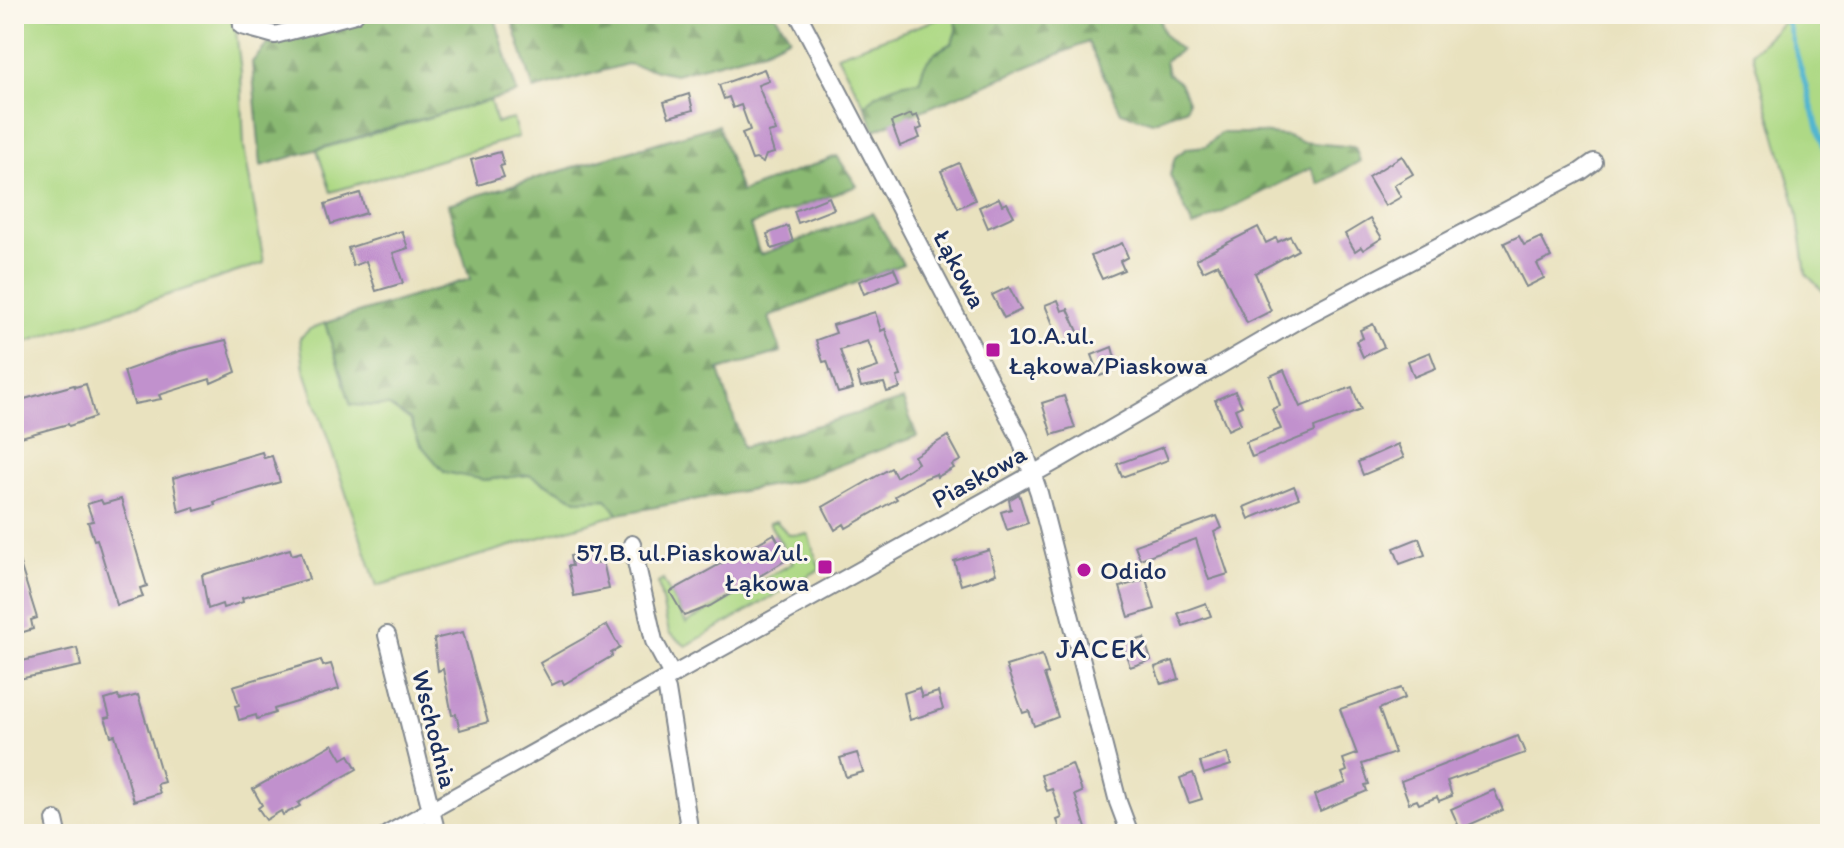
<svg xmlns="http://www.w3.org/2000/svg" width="1844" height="848" font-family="Itim,sans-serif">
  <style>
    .grass { fill: #aed985; stroke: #648472; stroke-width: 2 }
    .forest { fill: url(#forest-firs); stroke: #527468; stroke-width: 2 }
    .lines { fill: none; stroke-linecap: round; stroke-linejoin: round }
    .stream { stroke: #51b5d0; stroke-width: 5 }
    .building { fill: #c191cd }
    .street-casing { stroke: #82888e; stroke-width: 20 }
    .street { stroke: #fff; stroke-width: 16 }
    .poi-dot { fill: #b5179e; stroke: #fbf7ec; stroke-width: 3 }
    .labels { text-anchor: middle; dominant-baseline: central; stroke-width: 6; stroke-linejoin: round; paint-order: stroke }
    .street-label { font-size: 26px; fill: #1b2f5e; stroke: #fbf7ec }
    .poi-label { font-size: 26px; fill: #1b2f5e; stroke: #fbf7ec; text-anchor: start }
    .neighbourhood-label { font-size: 28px; letter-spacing: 2px; fill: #1b2f5e; stroke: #fbf7ec }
  </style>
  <defs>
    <pattern id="forest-firs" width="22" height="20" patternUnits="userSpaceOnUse" patternTransform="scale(2)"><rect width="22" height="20" fill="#8ab972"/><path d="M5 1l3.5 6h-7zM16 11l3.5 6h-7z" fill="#709761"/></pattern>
  </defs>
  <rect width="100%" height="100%" fill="#fbf7ec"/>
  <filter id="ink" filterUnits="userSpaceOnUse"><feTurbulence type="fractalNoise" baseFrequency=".0125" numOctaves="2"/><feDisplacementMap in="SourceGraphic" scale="16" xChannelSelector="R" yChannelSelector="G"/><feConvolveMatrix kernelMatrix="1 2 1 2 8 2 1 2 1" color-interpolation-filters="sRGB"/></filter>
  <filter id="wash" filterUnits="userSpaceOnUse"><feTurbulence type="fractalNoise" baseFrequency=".006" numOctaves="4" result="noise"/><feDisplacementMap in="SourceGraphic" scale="32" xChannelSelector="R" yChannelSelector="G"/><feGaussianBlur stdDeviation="1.8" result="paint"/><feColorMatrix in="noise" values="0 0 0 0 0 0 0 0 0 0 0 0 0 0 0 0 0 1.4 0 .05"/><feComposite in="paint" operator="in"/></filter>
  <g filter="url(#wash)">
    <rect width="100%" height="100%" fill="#e9e2bf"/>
    <g class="grass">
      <polygon points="14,14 234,14 241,73 244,147 264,263 14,346"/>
      <path d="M952,14H956V31L952,43C933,53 923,60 920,81C898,83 879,89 865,106L837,55Z"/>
      <polygon points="1792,14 1814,14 1830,35 1830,298 1806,274 1797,210 1752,52"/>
      <polygon points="490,100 496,123 513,119 518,137 331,192 317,150"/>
      <polygon points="325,323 351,405 389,406 410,420 420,444 484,480 529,475 577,500 606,499 619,514 377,586 304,368 300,338 310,329"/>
      <polygon points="776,521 789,535 808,534 820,569 686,646 669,633 658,583 663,580 686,623 793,563 769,523"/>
    </g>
    <g class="forest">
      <polygon points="386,14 494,14 517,93 385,129 261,166 252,62 267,45"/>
      <polygon points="510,14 775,14 790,37 764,50 675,74 627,64 534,90"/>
      <path d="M956,14H1160C1160,33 1166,39 1181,50L1165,61L1168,74L1180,83L1188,101L1187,108L1152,122L1121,112L1088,42L875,130L865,106C879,89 898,83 920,81C923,60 933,53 952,43L956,31Z"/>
      <polygon points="718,125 741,192 837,156 857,186 750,225 760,255 872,213 903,264 769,317 781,352 719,370 743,447 903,400 917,436 800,480 619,514 606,499 577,500 529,475 484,480 444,472 420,444 410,420 389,406 351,405 325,323 470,279 448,204"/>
      <polygon points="1220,133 1259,133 1288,136 1301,142 1355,147 1360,161 1319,184 1311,168 1193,227 1170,175 1175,157 1187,148 1206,146"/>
    </g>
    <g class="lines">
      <polyline class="stream" points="1785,14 1830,169"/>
    </g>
    <g id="blocks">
      <g class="building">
        <polygon points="764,69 769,81 758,85 776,131 768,133 774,153 766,155 763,163 756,159 752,160 742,133 750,130 741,105 733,108 729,97 724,99 719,85"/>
        <polygon points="689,94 693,110 669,117 664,102"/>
        <polygon points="911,114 912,117 917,115 922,128 917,130 920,138 900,146 891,122"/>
        <polygon points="500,152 504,165 500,166 504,177 478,185 471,160"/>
        <polygon points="1402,156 1413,174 1394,185 1401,197 1385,206 1368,177"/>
        <polygon points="959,163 975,200 958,208 941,171"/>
        <polygon points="360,193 366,213 331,224 325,204"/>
        <polygon points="829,197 834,209 798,223 794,211"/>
        <polygon points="999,198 1002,205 1007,203 1014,216 988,228 979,207"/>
        <polygon points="1370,219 1382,238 1363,250 1361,247 1355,251 1345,234"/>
        <polygon points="788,226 793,242 772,249 767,234"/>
        <polygon points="1258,227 1266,243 1276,238 1278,242 1290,236 1298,250 1255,273 1271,311 1247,323 1218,264 1203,271 1196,259"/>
        <polygon points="402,231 408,248 393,253 403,283 376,291 366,261 353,266 348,248"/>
        <polygon points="1519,236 1524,245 1541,237 1551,257 1537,264 1544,278 1526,287 1504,243"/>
        <polygon points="1122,243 1128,257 1120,261 1124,270 1102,279 1091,256"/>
        <polygon points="894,268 899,280 864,294 859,281"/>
        <polygon points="1009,287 1021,310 1004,318 992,295"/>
        <polygon points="1058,300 1062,311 1068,309 1080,336 1061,344 1045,305"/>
        <polygon points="875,312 881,331 885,329 901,376 897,377 900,388 887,392 884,383 861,387 857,374 878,367 868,341 840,350 853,389 838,393 827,361 823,362 816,340 836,333 833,325"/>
        <polygon points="1373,324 1384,347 1363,357 1356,341 1363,338 1360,330"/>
        <polygon points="226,340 236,372 211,383 210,379 159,395 161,399 134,404 124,371 180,351"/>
        <polygon points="1112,347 1118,369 1100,376 1092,355"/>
        <polygon points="1430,352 1436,368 1414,377 1408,361"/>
        <polygon points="1284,370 1300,407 1352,387 1361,410 1314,428 1315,432 1252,457 1246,442 1281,429 1272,409 1280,406 1270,376"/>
        <polygon points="86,384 95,417 69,426 68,424 14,439 14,402 74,385 75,387"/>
        <polygon points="1235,391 1242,406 1235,409 1241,424 1228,430 1215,400"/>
        <polygon points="1064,396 1075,428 1052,435 1042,403"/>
        <polygon points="948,436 961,460 952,465 954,468 937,477 936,474 926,478 895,496 897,499 846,528 844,524 835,530 823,507 891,468 896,477 918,463 914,456"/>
        <polygon points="1398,444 1404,458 1363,475 1358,462"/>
        <polygon points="1163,447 1168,460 1122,477 1117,464"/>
        <polygon points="262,452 264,458 272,456 280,482 214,502 215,505 195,511 194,507 179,512 173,478"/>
        <polygon points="1294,486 1299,498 1249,519 1244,507"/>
        <polygon points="1019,494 1028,523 1007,530 1001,512 1011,509 1009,500"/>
        <polygon points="121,499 147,586 140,588 143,597 117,605 97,539 94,540 88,522 93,521 87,504 101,500 103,504"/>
        <polygon points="1217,516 1222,528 1214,532 1228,574 1209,580 1196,539 1140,559 1135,545"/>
        <polygon points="774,534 788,559 710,606 684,616 670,592"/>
        <polygon points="1419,538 1425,555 1400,564 1394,548"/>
        <polygon points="290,549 292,555 301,552 309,579 242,598 243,602 223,608 222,604 208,609 202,575"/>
        <polygon points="989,550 996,574 961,585 954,561"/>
        <polygon points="594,551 597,563 603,561 609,589 574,596 568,566 572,566 570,556"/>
        <polygon points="17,554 37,618 31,620 33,629 14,635 14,555"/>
        <polygon points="1146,579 1155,609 1129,617 1120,587"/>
        <polygon points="1206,603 1211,616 1183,626 1178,613"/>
        <polygon points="607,625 620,648 611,653 612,656 564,684 562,680 552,685 540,663"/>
        <polygon points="463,632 488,722 460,730 456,714 452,715 443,669 438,671 434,639"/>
        <polygon points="1144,638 1151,660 1130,667 1123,644"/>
        <polygon points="77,648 81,666 14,680 14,663"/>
        <polygon points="1042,655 1048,674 1044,675 1058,717 1034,726 1029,711 1023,713 1006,666"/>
        <polygon points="321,660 323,666 331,664 339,689 274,709 275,713 257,719 256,715 239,720 235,706 239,705 233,686"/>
        <polygon points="1173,661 1179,679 1161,684 1155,667"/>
        <polygon points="919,688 922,697 938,692 943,709 910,720 904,693"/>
        <polygon points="1401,688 1405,698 1379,709 1395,753 1362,764 1369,784 1365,785 1367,791 1320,811 1314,795 1346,783 1342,773 1347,771 1343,759 1357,754 1340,709"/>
        <polygon points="138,695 164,782 157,784 160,793 134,801 115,735 111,736 105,718 110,717 105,700 118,696 120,700"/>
        <polygon points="1518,736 1525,753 1447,781 1452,796 1439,801 1437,797 1419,804 1417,800 1409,803 1401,781"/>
        <polygon points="333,744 342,759 349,755 357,769 298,803 300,806 283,815 281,811 266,820 258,808 262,805 253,789"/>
        <polygon points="857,753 863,772 846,777 840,758"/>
        <polygon points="1227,753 1231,765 1204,774 1200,762"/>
        <polygon points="1072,764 1082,792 1075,795 1088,834 1062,834 1057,820 1062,818 1052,789 1046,791 1041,775"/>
        <polygon points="1193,773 1202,799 1189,803 1180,778"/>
        <polygon points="1494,790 1503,810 1460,829 1451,809"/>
      </g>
    </g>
  </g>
  <g filter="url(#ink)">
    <use href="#blocks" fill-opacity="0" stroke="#82888e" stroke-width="2"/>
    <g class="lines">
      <g class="street-casing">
        <g id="street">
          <polyline points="241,14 242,26 275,35 355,14"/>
          <polyline points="798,14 1020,438 1039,493 1118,802 1130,834"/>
          <polyline points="632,544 654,641 672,675"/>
          <polyline points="387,635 437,834"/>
          <polyline points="663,681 667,690 690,834"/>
          <polyline points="55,820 58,834"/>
          <polyline points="388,834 1058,460 1296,321 1580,172 1594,162"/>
        </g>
      </g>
      <use href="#street" class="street"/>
    </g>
  </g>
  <g class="poi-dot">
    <rect x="985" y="342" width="16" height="16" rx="4"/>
    <rect x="817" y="559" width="16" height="16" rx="4"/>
    <circle cx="1084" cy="570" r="8"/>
  </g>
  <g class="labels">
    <g class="street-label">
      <text transform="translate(960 269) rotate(62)">Łąkowa</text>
      <text transform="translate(979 476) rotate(-29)">Piaskowa</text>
      <text transform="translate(435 729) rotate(76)">Wschodnia</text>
    </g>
    <g class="poi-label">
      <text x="1009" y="335">10.A.ul.<tspan x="1009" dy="30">Łąkowa/Piaskowa</tspan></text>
      <text x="809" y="552" text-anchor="end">57.B. ul.Piaskowa/ul.<tspan x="809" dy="30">Łąkowa</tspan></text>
      <text x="1100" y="570">Odido</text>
    </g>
    <g class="neighbourhood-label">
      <text x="1102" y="648">JACEK</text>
    </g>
  </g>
  <rect width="1844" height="848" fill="none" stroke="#fbf7ec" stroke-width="48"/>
</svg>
